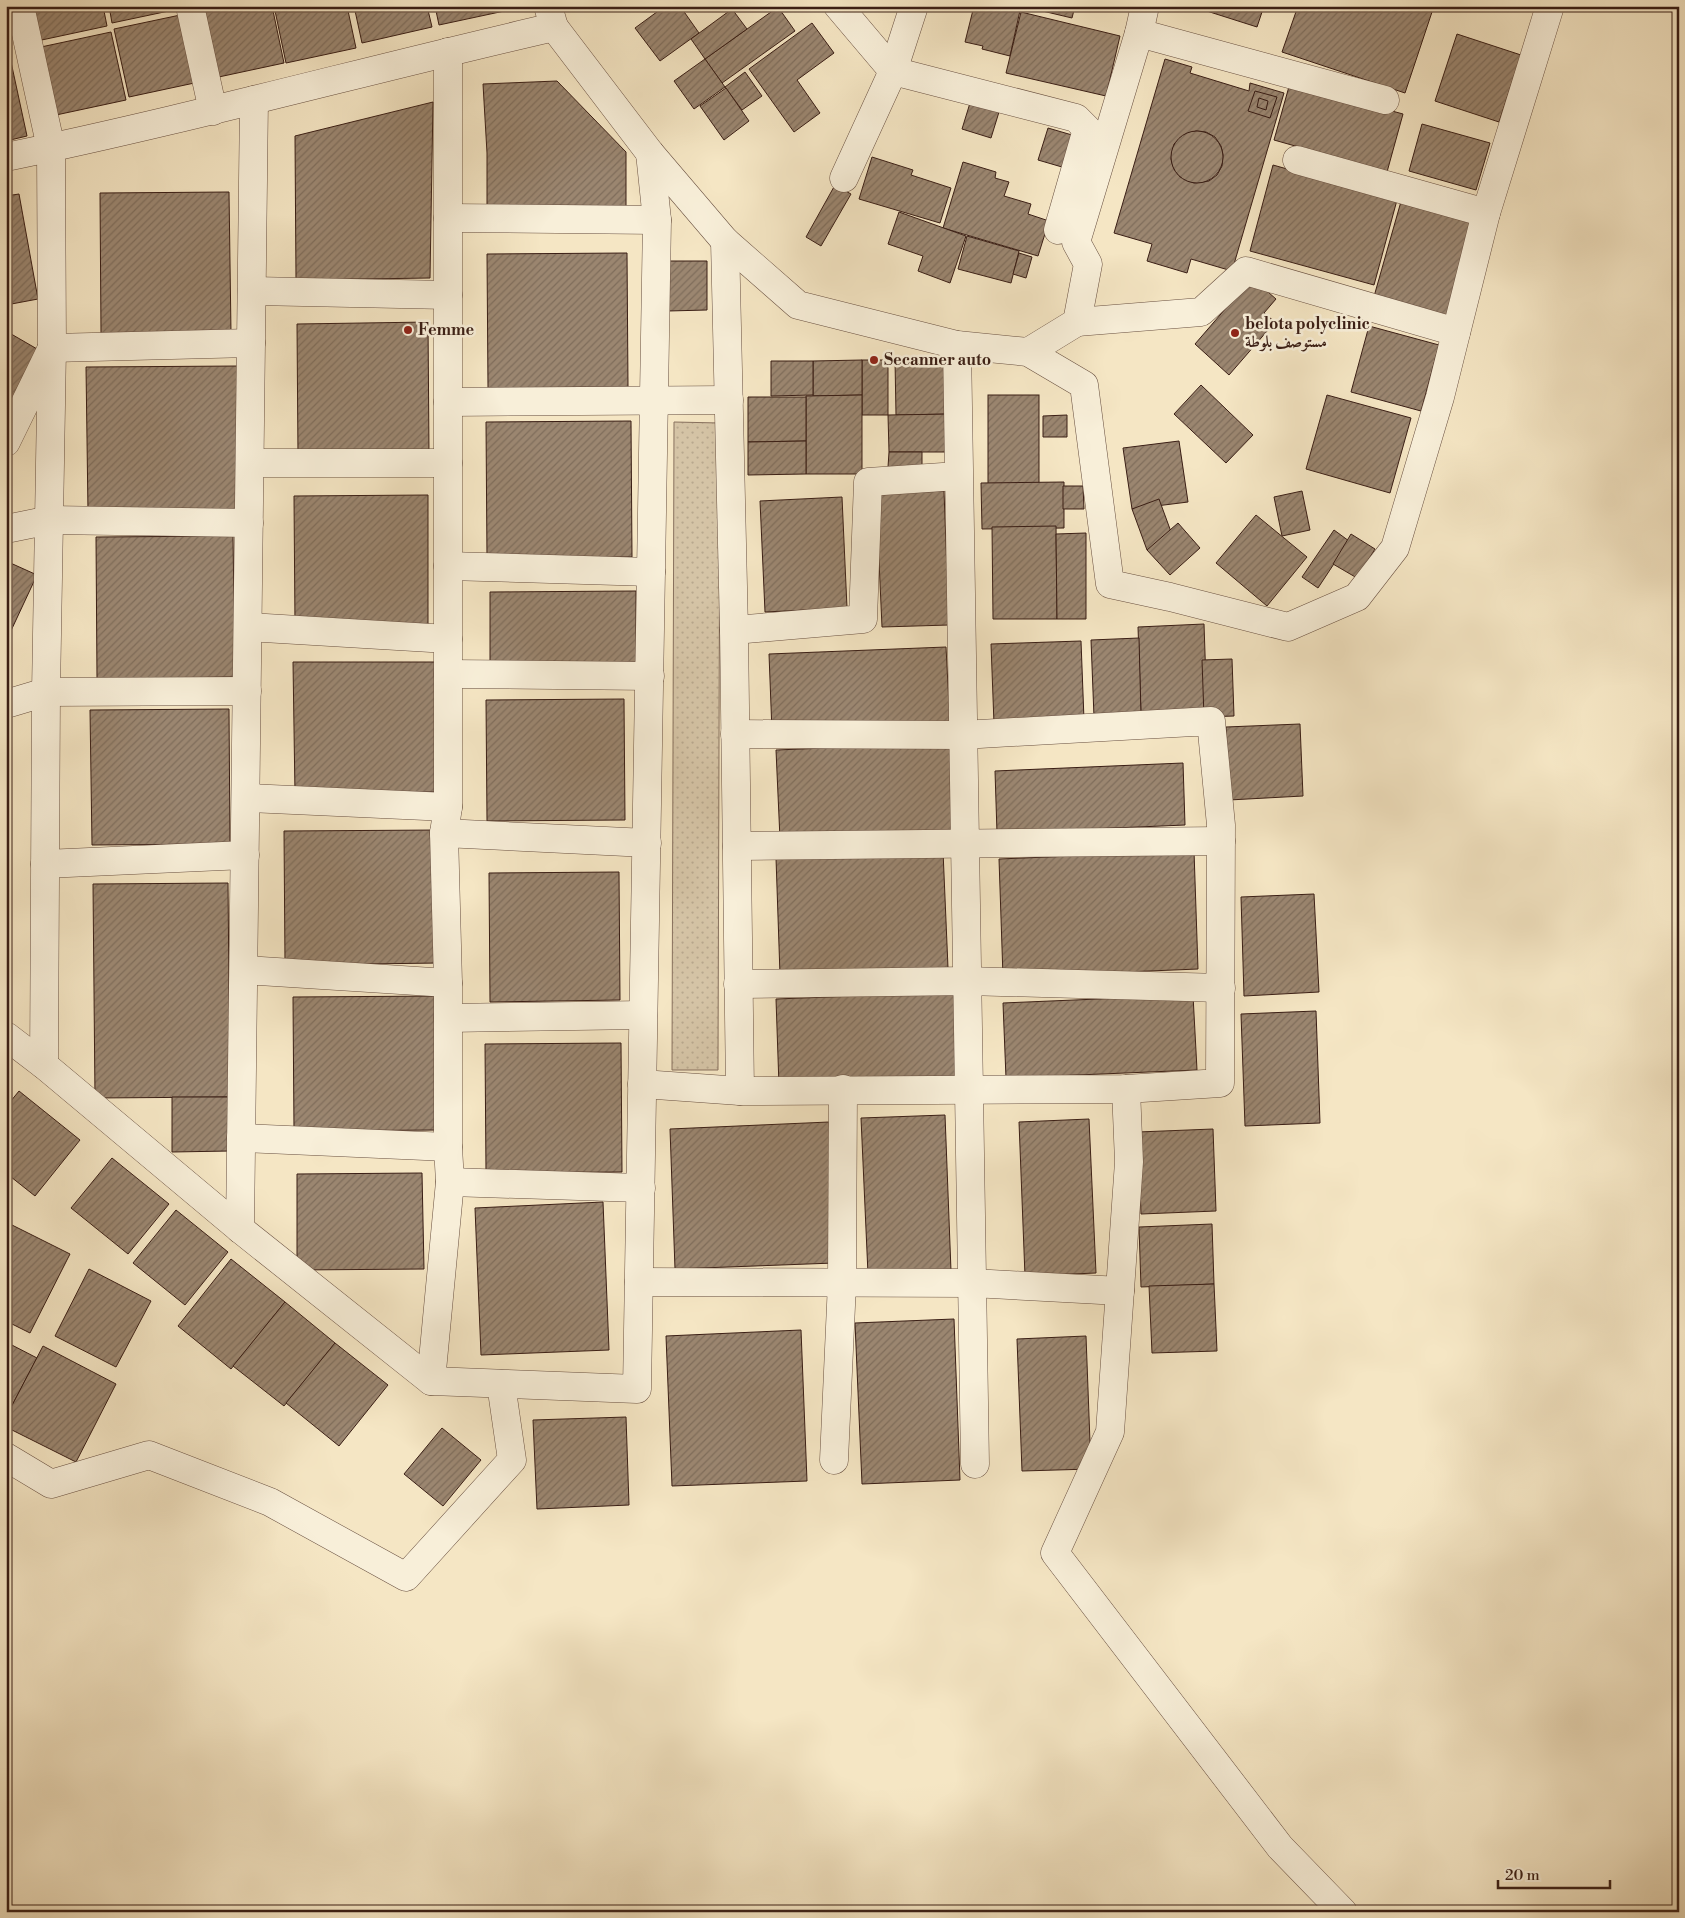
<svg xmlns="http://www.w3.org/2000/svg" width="1685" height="1918" font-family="'Libre Bodoni',Amiri,serif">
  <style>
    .grass { fill: url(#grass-dots); stroke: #88715e }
    .building { fill: url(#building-hatch); stroke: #3a1e15; fill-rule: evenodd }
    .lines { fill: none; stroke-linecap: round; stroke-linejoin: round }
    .minor-casing { stroke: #695041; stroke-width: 29 }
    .tertiary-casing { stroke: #695041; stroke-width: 29 }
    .minor { stroke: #f8efd9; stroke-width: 28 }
    .tertiary { stroke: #f8efd9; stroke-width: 28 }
    .poi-dot { fill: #8f2418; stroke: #f8efd9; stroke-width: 2 }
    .labels { text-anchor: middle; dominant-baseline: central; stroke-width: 5; stroke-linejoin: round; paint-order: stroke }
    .poi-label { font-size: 16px; font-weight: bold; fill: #3a1e15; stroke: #f8efd9; text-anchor: start }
  </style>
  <defs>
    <pattern id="grass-dots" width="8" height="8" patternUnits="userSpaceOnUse" patternTransform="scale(1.25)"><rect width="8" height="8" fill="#d5c4a6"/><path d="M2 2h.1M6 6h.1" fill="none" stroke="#b8a88e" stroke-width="1.8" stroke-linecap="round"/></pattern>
    <pattern id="building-hatch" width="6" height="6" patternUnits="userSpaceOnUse" patternTransform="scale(1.25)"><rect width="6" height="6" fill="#9b8670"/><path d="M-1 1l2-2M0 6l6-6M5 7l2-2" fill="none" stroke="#7f6d5b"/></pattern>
  </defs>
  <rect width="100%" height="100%" fill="#f5e6c4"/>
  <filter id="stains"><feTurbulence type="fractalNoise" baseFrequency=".004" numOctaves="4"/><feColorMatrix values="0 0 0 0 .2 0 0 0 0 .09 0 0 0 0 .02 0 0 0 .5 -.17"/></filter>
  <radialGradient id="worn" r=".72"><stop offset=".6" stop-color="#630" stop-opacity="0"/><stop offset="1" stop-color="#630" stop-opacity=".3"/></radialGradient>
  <polygon class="grass" points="674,422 720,423 718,1070 672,1070"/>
  <g class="building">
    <polygon points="29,6 103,6 107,26 37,41"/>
    <polygon points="109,6 182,6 183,8 112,23"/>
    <polygon points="219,6 272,6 284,63 214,78 199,11"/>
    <polygon points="274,6 347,6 356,48 286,63"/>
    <polygon points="354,6 427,6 432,27 362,43"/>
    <polygon points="435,6 508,6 509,10 439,25"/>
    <polygon points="665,6 680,6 699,33 660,61 635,28"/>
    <polygon points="974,6 1021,6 1010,56 982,49 983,46 965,42"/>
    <polygon points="1034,6 1075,6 1072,18 1034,9"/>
    <polygon points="1191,6 1264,6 1257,27"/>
    <polygon points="1298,6 1434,6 1405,93 1282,52"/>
    <polygon points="778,7 795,31 722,83 705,59"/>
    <polygon points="732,9 747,29 705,59 691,39"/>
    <polygon points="1021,12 1120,36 1106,96 1006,73"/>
    <polygon points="185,14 199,82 129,97 114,29"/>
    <polygon points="812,23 834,53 797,80 820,113 794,132 749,69"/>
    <polygon points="111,32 126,100 56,115 41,47"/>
    <polygon points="1457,34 1521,55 1499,122 1435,101"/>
    <polygon points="8,48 27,136 6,141 6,49"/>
    <polygon points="705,59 725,87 694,109 674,81"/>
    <path d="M1165,59L1192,67L1190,73L1249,91L1250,83L1284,93L1232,271L1191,259L1187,273L1147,261L1152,244L1114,233ZM1196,131L1206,132L1215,137L1221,146L1223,155L1222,166L1217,175L1209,181L1194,183L1180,177L1174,169L1171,159L1174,144L1178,140L1186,134Z"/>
    <polygon points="745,72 762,96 742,110 725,87"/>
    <polygon points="557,81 626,152 626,208 487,210 487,153 483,84"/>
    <polygon points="1290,83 1403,114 1387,172 1274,140"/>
    <polygon points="726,88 749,121 724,140 700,106"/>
    <polygon points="1255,91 1277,97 1270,118 1248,111"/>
    <polygon points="1259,98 1268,101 1266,110 1257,107"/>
    <polygon points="433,102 430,278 296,280 295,136"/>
    <polygon points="970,103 999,112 991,138 962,129"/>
    <polygon points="1422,124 1490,143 1476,190 1409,171"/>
    <polygon points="1048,128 1072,135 1062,167 1038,160"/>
    <circle cx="1197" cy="157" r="26"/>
    <polygon points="872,157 913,170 911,175 951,188 940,223 859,199"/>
    <polygon points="963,162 996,172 995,178 1009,182 1004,196 1031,204 1028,214 1049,221 1038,256 943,228"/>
    <polygon points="1273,165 1397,200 1374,285 1250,251"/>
    <polygon points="835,185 851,194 821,246 806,237"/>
    <polygon points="229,192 231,333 101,334 100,193"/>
    <polygon points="19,194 38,299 6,305 6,196"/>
    <polygon points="1402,198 1474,218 1446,320 1373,300"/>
    <polygon points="899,212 966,236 950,283 918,271 923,256 888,244"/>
    <polygon points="967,236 1019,251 1011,283 958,269"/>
    <polygon points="627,253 628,387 488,388 487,254"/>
    <polygon points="1019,253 1032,257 1026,278 1013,274"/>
    <polygon points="668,261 707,261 707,310 668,311"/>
    <polygon points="1252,278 1276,299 1264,313 1275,322 1229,375 1195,344"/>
    <polygon points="428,322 429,455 298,456 297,324"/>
    <polygon points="1369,326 1439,345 1421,411 1351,392"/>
    <polygon points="6,331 44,353 6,418"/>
    <polygon points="950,359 951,414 896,415 895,360"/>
    <rect x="862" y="360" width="26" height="55"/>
    <polygon points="862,360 862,395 813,396 813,361"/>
    <polygon points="771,361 813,361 813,395 771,396"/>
    <polygon points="239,366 240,511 88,512 86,367"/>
    <polygon points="1201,385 1253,435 1226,463 1174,414"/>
    <polygon points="862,395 862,474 806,474 806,396"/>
    <rect x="988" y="395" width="51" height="89"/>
    <polygon points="1327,395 1411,418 1390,493 1306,469"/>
    <polygon points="748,397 806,397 806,441 748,442"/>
    <polygon points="951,414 951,452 889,452 888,415"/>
    <polygon points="1067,415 1067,437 1043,437 1043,416"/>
    <polygon points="631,421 632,557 487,559 486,422"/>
    <polygon points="806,441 806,474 748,475 748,442"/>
    <polygon points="1179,441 1188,502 1132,509 1123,448"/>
    <polygon points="889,452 922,452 922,467 888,467"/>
    <polygon points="1064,482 1064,528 982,529 981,483"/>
    <polygon points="1063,486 1083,486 1084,509 1063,509"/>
    <polygon points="944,491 949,625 882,627 876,494"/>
    <polygon points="1302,491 1310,530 1282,536 1274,497"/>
    <polygon points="428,495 428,625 295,626 294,496"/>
    <polygon points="842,497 847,608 765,612 760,501"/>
    <polygon points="1159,499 1174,540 1147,550 1132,509"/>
    <polygon points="1256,515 1307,557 1267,606 1216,563"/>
    <polygon points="1178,523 1200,548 1170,575 1147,550"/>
    <polygon points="1056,526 1057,619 993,619 992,527"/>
    <polygon points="1334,530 1349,541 1318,588 1302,577"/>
    <polygon points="1086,533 1086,619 1057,619 1056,534"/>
    <polygon points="1351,534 1375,549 1357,578 1333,564"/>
    <polygon points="233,536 235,677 97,679 96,537"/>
    <polygon points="6,561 37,575 9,635 6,634"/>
    <polygon points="636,591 636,662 490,664 490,592"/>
    <polygon points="1204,624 1207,713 1141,715 1138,627"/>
    <polygon points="1139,638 1141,715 1094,717 1091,640"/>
    <polygon points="1081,641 1084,720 994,724 991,644"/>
    <polygon points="946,647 950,725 772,732 769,654"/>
    <polygon points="1232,659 1234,716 1204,717 1202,660"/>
    <polygon points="293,662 438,662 440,792 295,794"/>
    <polygon points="624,699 625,820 487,821 486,700"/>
    <polygon points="229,709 230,844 92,845 90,710"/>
    <polygon points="1300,724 1303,796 1229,800 1226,727"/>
    <polygon points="950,743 953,832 780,839 776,750"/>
    <polygon points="1183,763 1185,825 997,833 995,771"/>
    <polygon points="438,830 440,963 285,965 284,831"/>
    <polygon points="943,851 948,968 780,975 776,858"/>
    <polygon points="1194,851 1198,969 1003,977 999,859"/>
    <polygon points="619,872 620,1000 490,1002 489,873"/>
    <polygon points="228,883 230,1097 95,1098 93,884"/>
    <polygon points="1314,894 1319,992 1244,996 1241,897"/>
    <polygon points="958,992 961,1079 779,1086 776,999"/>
    <polygon points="1193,995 1197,1070 1006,1078 1003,1003"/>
    <polygon points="439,996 440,1130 294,1131 293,997"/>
    <polygon points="1316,1011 1320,1123 1245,1126 1241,1014"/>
    <polygon points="621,1043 622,1172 486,1173 485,1044"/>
    <polygon points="19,1091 80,1140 35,1196 6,1173 6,1107"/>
    <polygon points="172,1097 230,1097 230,1151 172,1152"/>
    <polygon points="945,1115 951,1271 868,1274 861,1118"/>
    <polygon points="1089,1119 1096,1273 1025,1276 1019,1122"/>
    <polygon points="829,1122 834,1263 675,1269 670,1129"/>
    <polygon points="1213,1129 1216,1211 1141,1214 1138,1132"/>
    <polygon points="112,1158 169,1204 128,1254 71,1208"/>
    <polygon points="422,1173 424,1269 297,1270 297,1174"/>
    <polygon points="603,1202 609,1350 481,1355 475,1208"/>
    <polygon points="176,1210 228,1252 185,1305 133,1263"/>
    <polygon points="6,1222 70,1254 30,1333 6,1321"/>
    <polygon points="1212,1224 1214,1284 1141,1287 1139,1227"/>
    <polygon points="231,1259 285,1302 231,1369 178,1326"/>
    <polygon points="89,1269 151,1301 116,1367 55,1336"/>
    <polygon points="1214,1284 1217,1351 1152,1353 1149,1286"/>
    <polygon points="285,1302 335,1343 284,1406 233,1366"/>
    <polygon points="954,1319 960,1480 862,1484 855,1323"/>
    <polygon points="801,1330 807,1481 672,1486 666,1336"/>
    <polygon points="1086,1336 1091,1469 1022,1471 1017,1339"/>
    <polygon points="6,1342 37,1358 6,1417"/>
    <polygon points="335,1343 388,1385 339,1446 286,1403"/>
    <polygon points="43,1346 116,1384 76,1462 6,1427 6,1417"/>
    <polygon points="626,1417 629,1505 537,1509 533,1420"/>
    <polygon points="442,1428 481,1460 443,1506 404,1474"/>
  </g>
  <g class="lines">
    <g class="minor-casing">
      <g id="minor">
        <polyline points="20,6 51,148 52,348 46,692 44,1065"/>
        <polyline points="190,6 213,111"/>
        <polyline points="838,6 893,71 1076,118 1087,129 1058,230"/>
        <polyline points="554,27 650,153 725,241 798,305 957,345 1028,352 1084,385 1110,584 1170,597 1288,627 1357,597 1395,548 1440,397 1486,213 1550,6"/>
        <polyline points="1139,33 1145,6"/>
        <polyline points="1297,160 1486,213"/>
        <polyline points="844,178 893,71 914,6"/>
        <polyline points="448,218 657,220"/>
        <polyline points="725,241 734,630 740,1091"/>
        <polyline points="252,291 448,295"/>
        <polyline points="1077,322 1201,312 1246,271 1456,332"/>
        <polyline points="957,345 975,1464"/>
        <polyline points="1028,352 1077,322 1088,264 1076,242 1139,33 1385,100"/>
        <polyline points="448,402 729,400"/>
        <polyline points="6,442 52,348 251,343"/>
        <polyline points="250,463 448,463"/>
        <polyline points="6,529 50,520 249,523"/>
        <polyline points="448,566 651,572"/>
        <polyline points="248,627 448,639"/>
        <polyline points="734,630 863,619 868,482 958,476"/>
        <polyline points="448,674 650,676"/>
        <polyline points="6,704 46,692 247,691"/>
        <polyline points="246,798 448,807"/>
        <polyline points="444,833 647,843"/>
        <polyline points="737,846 1221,841"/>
        <polyline points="45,864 245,855"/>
        <polyline points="244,970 448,983"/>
        <polyline points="738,984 967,981 1221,988"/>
        <polyline points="448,1018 643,1015"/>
        <polyline points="6,1036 44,1065 240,1229 431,1381 637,1389 657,220 650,153"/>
        <polyline points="642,1084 740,1091 1126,1089 1220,1083 1221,825 1211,721 962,735 735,734"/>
        <polyline points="1126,1089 1129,1162 1110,1432 1055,1553 1280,1847 1343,1912"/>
        <polyline points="241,1138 448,1147"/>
        <polyline points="450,1182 641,1188"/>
        <polyline points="240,1229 254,100"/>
        <polyline points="639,1282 972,1283 1120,1291"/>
        <polyline points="431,1381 450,1182 448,1147 448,983 444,833 448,807 448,52"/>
        <polyline points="6,1457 51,1484 149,1455 270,1502 406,1577 512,1460 501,1384"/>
        <polyline points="834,1460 842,1283 843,1089"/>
      </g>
    </g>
    <g class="tertiary-casing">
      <path id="tertiary" d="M6,157C190,119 371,69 554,27L548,6"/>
    </g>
    <use href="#minor" class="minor"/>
    <use href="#tertiary" class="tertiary"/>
  </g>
  <g class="poi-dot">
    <circle cx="408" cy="330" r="5"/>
    <circle cx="1235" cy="333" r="5"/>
    <circle cx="874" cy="360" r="5"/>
  </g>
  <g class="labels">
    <g class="poi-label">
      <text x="1245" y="324">belota polyclinic<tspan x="1245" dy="18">مستوصف بلوطة</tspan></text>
      <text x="418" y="330">Femme</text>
      <text x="884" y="360">Secanner auto</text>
    </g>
  </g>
  <rect width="1685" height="1918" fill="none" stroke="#f5e6c4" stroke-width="25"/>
  <rect x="8" y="8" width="1670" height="1903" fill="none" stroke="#3a1e15" stroke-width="2.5"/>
  <rect x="12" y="12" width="1660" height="1893" fill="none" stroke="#3a1e15"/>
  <path d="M1498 1880v8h112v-8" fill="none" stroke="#3a1e15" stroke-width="2.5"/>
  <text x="1505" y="1880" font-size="15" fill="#3a1e15" stroke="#f8efd9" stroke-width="4" paint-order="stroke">20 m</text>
  <rect width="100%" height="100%" filter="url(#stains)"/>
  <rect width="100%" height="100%" fill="url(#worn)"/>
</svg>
